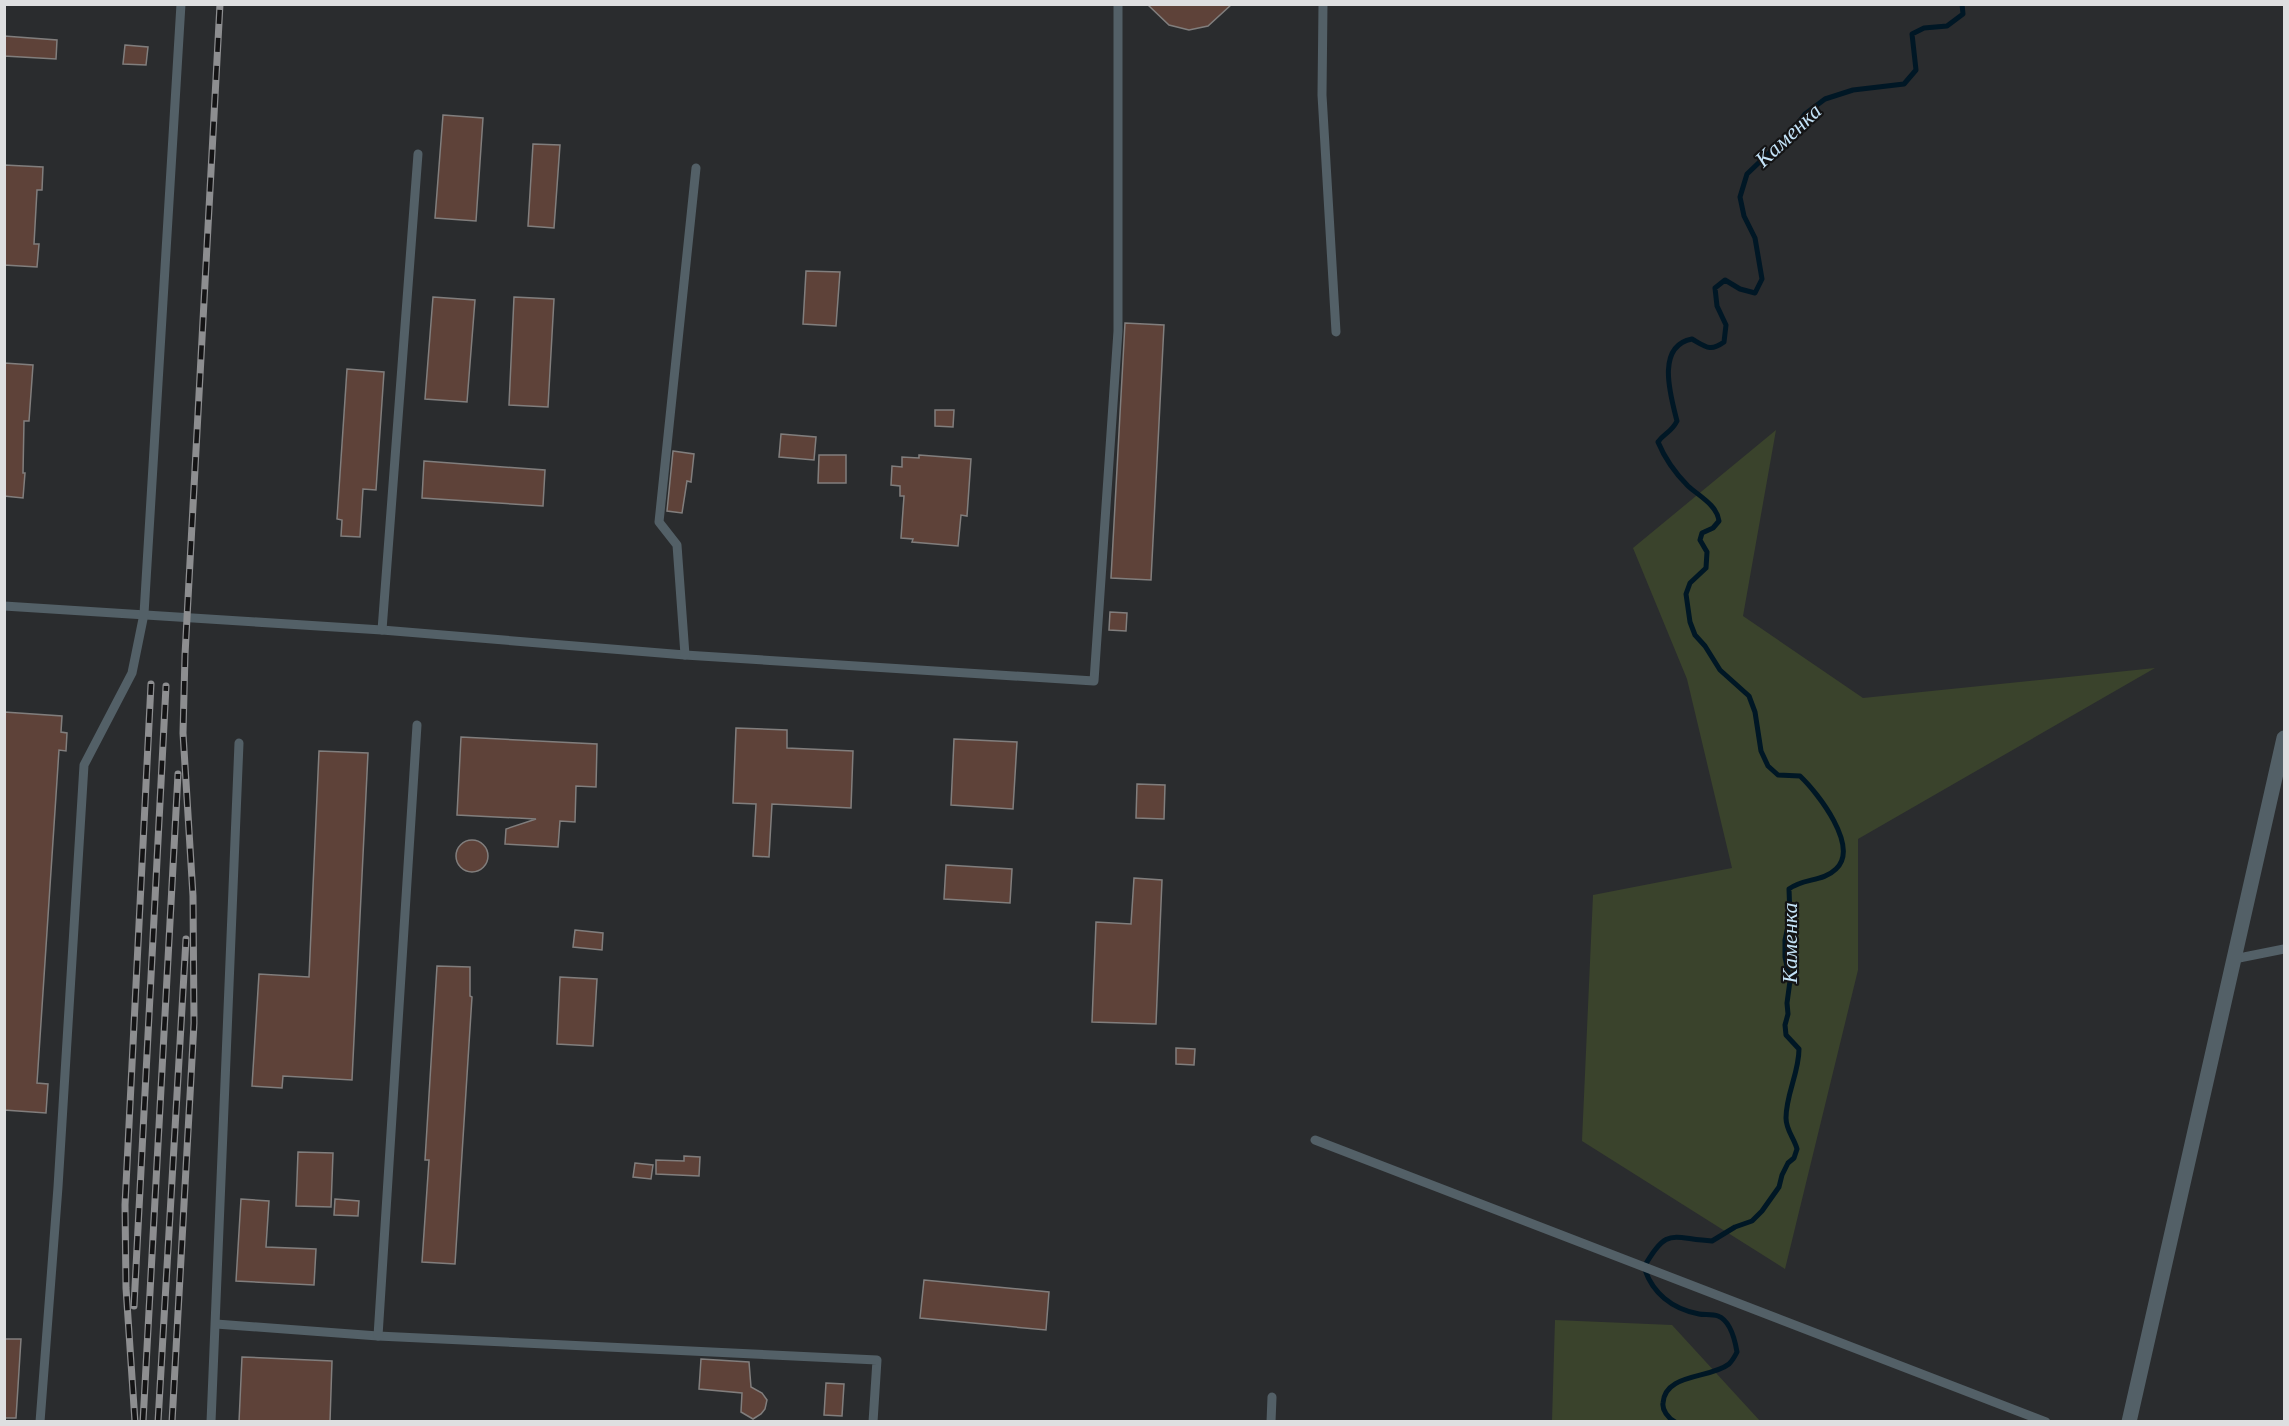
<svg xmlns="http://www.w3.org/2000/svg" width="2289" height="1426" font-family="Georgia,serif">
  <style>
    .green { fill: #3a432c }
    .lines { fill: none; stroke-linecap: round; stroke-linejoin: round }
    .stream { stroke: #001725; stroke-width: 5 }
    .building { fill: #5e4239; stroke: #817e7d; stroke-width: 1.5 }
    .lane { stroke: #536067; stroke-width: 9 }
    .street { stroke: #536067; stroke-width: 15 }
    .rail-casing { stroke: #8d8e90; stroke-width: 7 }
    .rail { stroke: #141415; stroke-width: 4.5; stroke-dasharray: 14; stroke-linecap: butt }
    .labels { text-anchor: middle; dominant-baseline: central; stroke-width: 4.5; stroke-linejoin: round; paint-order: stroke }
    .water-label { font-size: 22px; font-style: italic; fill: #c4e3f8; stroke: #141415 }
  </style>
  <rect width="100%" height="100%" fill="#2a2c2e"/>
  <g class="green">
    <polygon points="1776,430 1743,616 1863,698 2155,668 1858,839 1858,970 1785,1269 1582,1141 1593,895 1732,868 1687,679 1633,548"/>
    <polygon points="1555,1320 1672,1325 1760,1421 1552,1421"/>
  </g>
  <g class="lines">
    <path class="stream" d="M1675,1422C1668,1418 1662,1410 1663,1403C1665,1373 1710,1379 1729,1364C1732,1361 1735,1356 1737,1352C1735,1340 1731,1321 1718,1316C1712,1314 1704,1315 1699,1314C1672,1309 1652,1293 1644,1267C1668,1225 1672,1239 1712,1241L1735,1227L1752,1221L1762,1211L1779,1187L1782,1175L1788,1163L1794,1158L1797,1149C1794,1138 1786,1130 1786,1118C1786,1094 1799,1073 1799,1049L1786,1035L1785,1025L1788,1014L1787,1003L1790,981L1785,957V940L1790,917L1789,889C1803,878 1823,882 1836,869C1860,847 1818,793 1800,776L1778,775L1768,766L1761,751L1755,712L1749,696L1720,670L1705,646L1695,635L1690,622L1686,594L1690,583L1706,568L1707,552L1700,540L1702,533L1713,528L1719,521C1717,505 1699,496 1688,486C1675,473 1665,459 1658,442C1664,433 1671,433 1677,421C1671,397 1655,346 1692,339C1706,347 1710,352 1724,342L1726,325L1717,306L1715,288L1725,280L1740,289L1755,293L1762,279L1755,238L1744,216L1740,197L1747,174L1793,130L1805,114L1825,99L1853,90L1904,84L1916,70L1912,34L1924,28L1947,26L1963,14L1962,4"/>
  </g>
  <g class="building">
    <polygon points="1147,4 1232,4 1208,26 1189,30 1169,25"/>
    <polygon points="4,36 57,40 56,59 4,56"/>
    <polygon points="125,45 148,47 146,65 123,64"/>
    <polygon points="443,115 483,118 476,221 435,218"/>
    <polygon points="533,144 560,145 554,228 528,226"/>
    <polygon points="4,165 43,167 42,190 37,190 34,244 39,244 37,267 4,265"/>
    <polygon points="806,271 840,272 836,326 803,324"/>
    <polygon points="433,297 475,300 467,402 425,399"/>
    <polygon points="514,297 554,299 548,407 509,405"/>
    <polygon points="1125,323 1164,325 1151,580 1111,578"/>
    <polygon points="4,363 33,365 29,421 24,421 23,473 25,473 23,498 4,496"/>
    <polygon points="347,369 384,372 376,490 363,489 360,537 341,536 342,520 337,519"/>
    <polygon points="935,410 954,410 953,427 935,426"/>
    <polygon points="781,434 816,437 814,460 779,457"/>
    <polygon points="673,451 694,454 691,482 687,481 682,513 667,511"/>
    <polygon points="819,455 846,455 846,483 818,483"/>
    <polygon points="919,455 971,459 967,516 961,515 958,546 912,542 913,539 901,538 904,496 900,496 900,486 891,485 892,466 902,467 902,457 919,458"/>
    <polygon points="424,461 545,470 543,506 422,498"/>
    <polygon points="1110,612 1127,613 1126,631 1109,630"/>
    <polygon points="4,712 62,716 61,732 67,733 66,751 59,750 37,1083 48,1084 46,1113 4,1110"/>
    <polygon points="736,728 787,730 787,748 853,751 851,808 772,804 769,857 753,856 756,804 733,803"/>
    <polygon points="461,737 597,744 596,787 576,786 575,822 560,821 558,847 505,844 506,829 536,819 457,815"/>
    <polygon points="954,739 1017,742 1013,809 951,805"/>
    <polygon points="319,751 368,753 352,1080 283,1076 282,1088 252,1086 259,974 309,977"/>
    <polygon points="1137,784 1165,785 1164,819 1136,818"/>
    <circle cx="472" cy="856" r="16"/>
    <polygon points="946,865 1012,869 1010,903 944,899"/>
    <polygon points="1134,878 1162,880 1156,1024 1092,1022 1096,922 1131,924"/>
    <polygon points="575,930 603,933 602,950 573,947"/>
    <polygon points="437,966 470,967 470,996 472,997 455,1264 422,1262 429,1160 425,1160"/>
    <polygon points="560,977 597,979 593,1046 557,1044"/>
    <polygon points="1176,1048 1195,1049 1194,1065 1176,1064"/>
    <polygon points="298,1152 333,1153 331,1207 296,1206"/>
    <polygon points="684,1156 700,1157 699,1176 656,1174 656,1160 684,1161"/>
    <polygon points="635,1163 653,1165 651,1179 633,1177"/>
    <polygon points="241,1199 269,1201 266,1247 316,1249 314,1285 236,1281"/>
    <polygon points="335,1199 359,1201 358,1216 334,1215"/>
    <polygon points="924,1280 1049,1292 1046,1330 920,1318"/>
    <polygon points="4,1339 21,1339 16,1418 4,1418"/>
    <polygon points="242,1357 332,1361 330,1422 239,1422"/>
    <polygon points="701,1359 749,1362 751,1387 762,1393 767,1400 765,1409 761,1414 753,1419 741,1412 742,1393 699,1389"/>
    <polygon points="826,1383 844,1384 842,1416 824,1415"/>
  </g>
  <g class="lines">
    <g class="lane">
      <polyline points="1323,4 1322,95 1336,332"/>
      <polyline points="4,606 382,630 685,655 1094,681 1118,331 1118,4"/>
      <polyline points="382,630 418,154"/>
      <polyline points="685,655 677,545 659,522 696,168"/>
      <polyline points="2234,959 2284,949"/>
      <polyline points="1315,1140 2046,1422"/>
      <polyline points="216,1324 378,1336 877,1360 873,1422"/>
      <polyline points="378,1336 417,725"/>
      <polyline points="40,1422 58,1187 84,765 132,673 144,614 181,4"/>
      <polyline points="211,1422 239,743"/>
      <polyline points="1271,1422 1272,1397"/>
    </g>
    <polyline class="street" points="2129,1422 2284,738"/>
    <g class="rail-casing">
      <g id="rail">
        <polyline points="134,1306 166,686"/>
        <polyline points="135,1422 126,1288 125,1205 151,684"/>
        <polyline points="143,1422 178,774"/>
        <polyline points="158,1422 186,939"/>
        <polyline points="172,1422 194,1023 193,896 183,733 185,655 220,4"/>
      </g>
    </g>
    <use href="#rail" class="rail"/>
  </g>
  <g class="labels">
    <g class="water-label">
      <text transform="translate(1788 135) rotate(-43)">Каменка</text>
      <text transform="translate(1789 943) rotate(-90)">Каменка</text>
    </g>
  </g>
  <rect width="2289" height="1426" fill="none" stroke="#dedfe0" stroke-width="12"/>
</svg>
